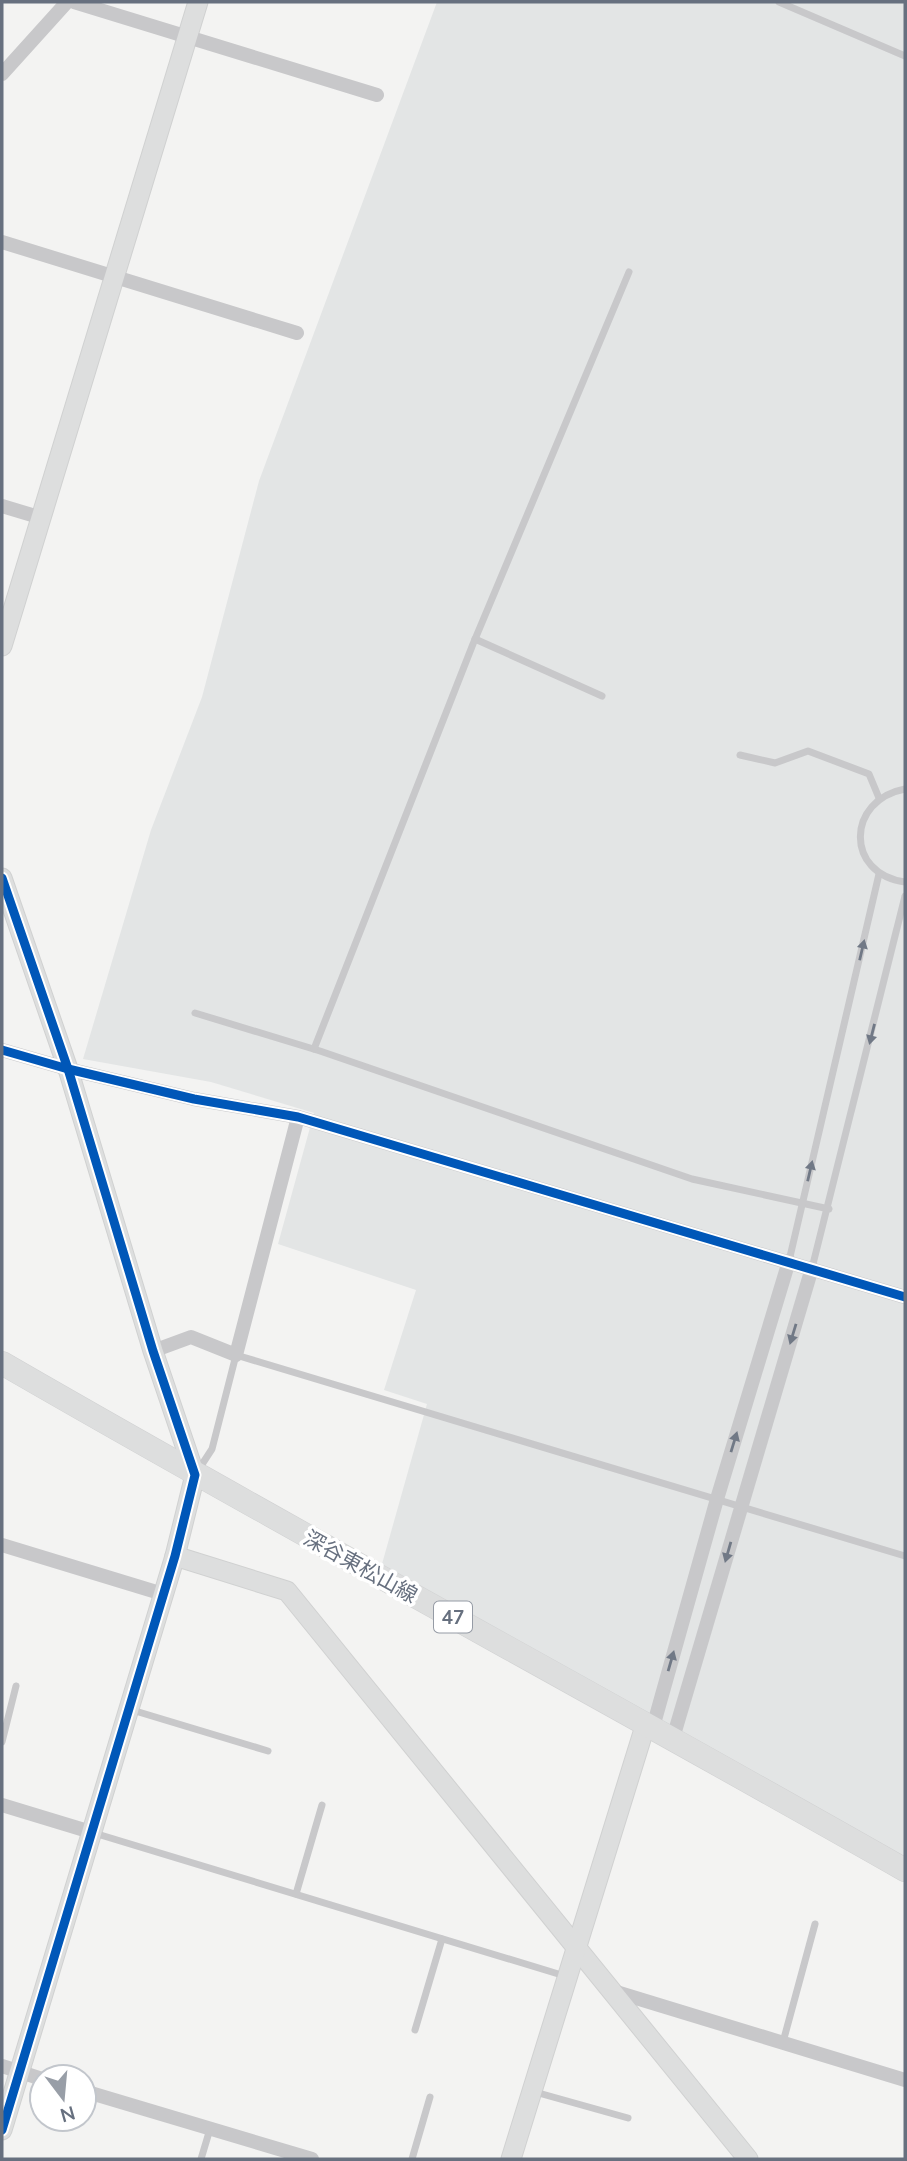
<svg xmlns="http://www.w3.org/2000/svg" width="907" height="2161" font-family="Mulish,'Noto Sans JP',sans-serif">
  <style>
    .built { fill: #e3e5e5 }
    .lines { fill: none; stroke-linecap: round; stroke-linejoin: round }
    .secondary-casing { stroke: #d0d1d1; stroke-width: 21 }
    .primary-casing { stroke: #d0d1d2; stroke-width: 24 }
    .lane { stroke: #c8c8ca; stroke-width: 7 }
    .street { stroke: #c8c8ca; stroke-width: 14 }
    .secondary { stroke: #dddede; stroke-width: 19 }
    .primary { stroke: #dddede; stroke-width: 23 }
    .cycleway-casing { stroke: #fff; stroke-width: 13 }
    .cycleway { stroke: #0057b8; stroke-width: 9 }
    .oneway { fill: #717986 }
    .labels { text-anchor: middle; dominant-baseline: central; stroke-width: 7; stroke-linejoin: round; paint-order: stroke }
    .shield { fill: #fff; stroke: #959ba5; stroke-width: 2 }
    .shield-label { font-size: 19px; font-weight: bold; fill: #67707f }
    .street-label { font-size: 21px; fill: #67707f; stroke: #fff }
  </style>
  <rect width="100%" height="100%" fill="#f3f3f2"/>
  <polygon class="built" points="437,2 905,2 905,1857 382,1564 427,1404 384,1390 416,1290 278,1244 314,1113 211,1082 83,1059 151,830 202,697 259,481"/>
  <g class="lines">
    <g class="secondary-casing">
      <g id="secondary">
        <polyline points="2,646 198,2"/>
        <polyline points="2,878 68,1069 153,1351 195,1475 175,1556 2,2130"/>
        <polyline points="175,1556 287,1591 748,2159"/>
        <polyline points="511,2159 646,1723"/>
      </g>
    </g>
    <g class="primary-casing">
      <path id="primary" d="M2,1363C301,1536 605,1699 905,1870"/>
    </g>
    <g class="lane">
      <polyline points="779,2 905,56"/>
      <polyline points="475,639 602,696"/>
      <polyline points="740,755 775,763 808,751 869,774 879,798"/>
      <path d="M905,789C846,800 845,874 905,882"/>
      <polyline points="195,1013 320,1051 692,1179 829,1209"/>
      <polyline points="314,1049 473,644 629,272"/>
      <polyline points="789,1261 879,874"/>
      <polyline points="812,1268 905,896"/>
      <polyline points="197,1472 212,1449 236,1355 905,1556"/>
      <polyline points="132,1710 268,1751"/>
      <polyline points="2,1742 16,1686"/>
      <polyline points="94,1833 565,1976"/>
      <polyline points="296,1894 322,1805"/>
      <polyline points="415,2030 442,1939"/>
      <polyline points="783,2042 815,1924"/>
      <polyline points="535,2092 628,2118"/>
      <polyline points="201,2159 210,2129"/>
      <polyline points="412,2159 430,2097"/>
    </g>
    <g class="street">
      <polyline points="74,2 377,95"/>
      <polyline points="2,74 67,2"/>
      <polyline points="2,242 297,333"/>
      <polyline points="2,506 42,518"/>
      <polyline points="2,1050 68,1069 194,1099 298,1117 905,1297"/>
      <polyline points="153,1351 191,1337 236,1355 298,1117"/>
      <polyline points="2,1545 163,1594"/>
      <polyline points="653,1727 717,1499 789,1261"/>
      <polyline points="673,1738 812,1268"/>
      <polyline points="2,1805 91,1832"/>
      <polyline points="613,1991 905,2080"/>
      <polyline points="2,2066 42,2079"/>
      <polyline points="84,2091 312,2159"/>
    </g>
    <use href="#secondary" class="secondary"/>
    <use href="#primary" class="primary"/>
    <g class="cycleway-casing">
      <g id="cycleway">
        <polyline points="2,878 68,1069 153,1351 195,1475 175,1556 2,2130"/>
        <polyline points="2,1050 68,1069 194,1099 298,1117 905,1297"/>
      </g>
    </g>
    <use href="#cycleway" class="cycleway"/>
  </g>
  <defs><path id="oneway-solid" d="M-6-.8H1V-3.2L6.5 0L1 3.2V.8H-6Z" transform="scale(1.75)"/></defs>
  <g class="oneway">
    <use href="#oneway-solid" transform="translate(862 950) rotate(-77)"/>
    <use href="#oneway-solid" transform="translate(872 1034) rotate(104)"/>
    <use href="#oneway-solid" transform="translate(810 1171) rotate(-77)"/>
    <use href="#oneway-solid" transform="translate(793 1334) rotate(107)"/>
    <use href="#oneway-solid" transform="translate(734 1442) rotate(-73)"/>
    <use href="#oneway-solid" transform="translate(728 1552) rotate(106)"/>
    <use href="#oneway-solid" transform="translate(671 1661) rotate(-74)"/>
  </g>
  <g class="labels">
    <rect class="shield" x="434" y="1601.5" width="38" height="31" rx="5"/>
    <g class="shield-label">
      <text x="453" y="1617">47</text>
    </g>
    <g class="street-label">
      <text transform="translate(361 1566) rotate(29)">深谷東松山線</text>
    </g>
  </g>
  <rect width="907" height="2161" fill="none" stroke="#67707f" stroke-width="7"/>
  <g transform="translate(63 2098) rotate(164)"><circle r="33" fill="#ffffff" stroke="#c2c6cc" stroke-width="2"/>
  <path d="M0-5L12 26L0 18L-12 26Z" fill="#989ea7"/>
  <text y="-10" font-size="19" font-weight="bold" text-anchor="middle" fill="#67707f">N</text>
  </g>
</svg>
